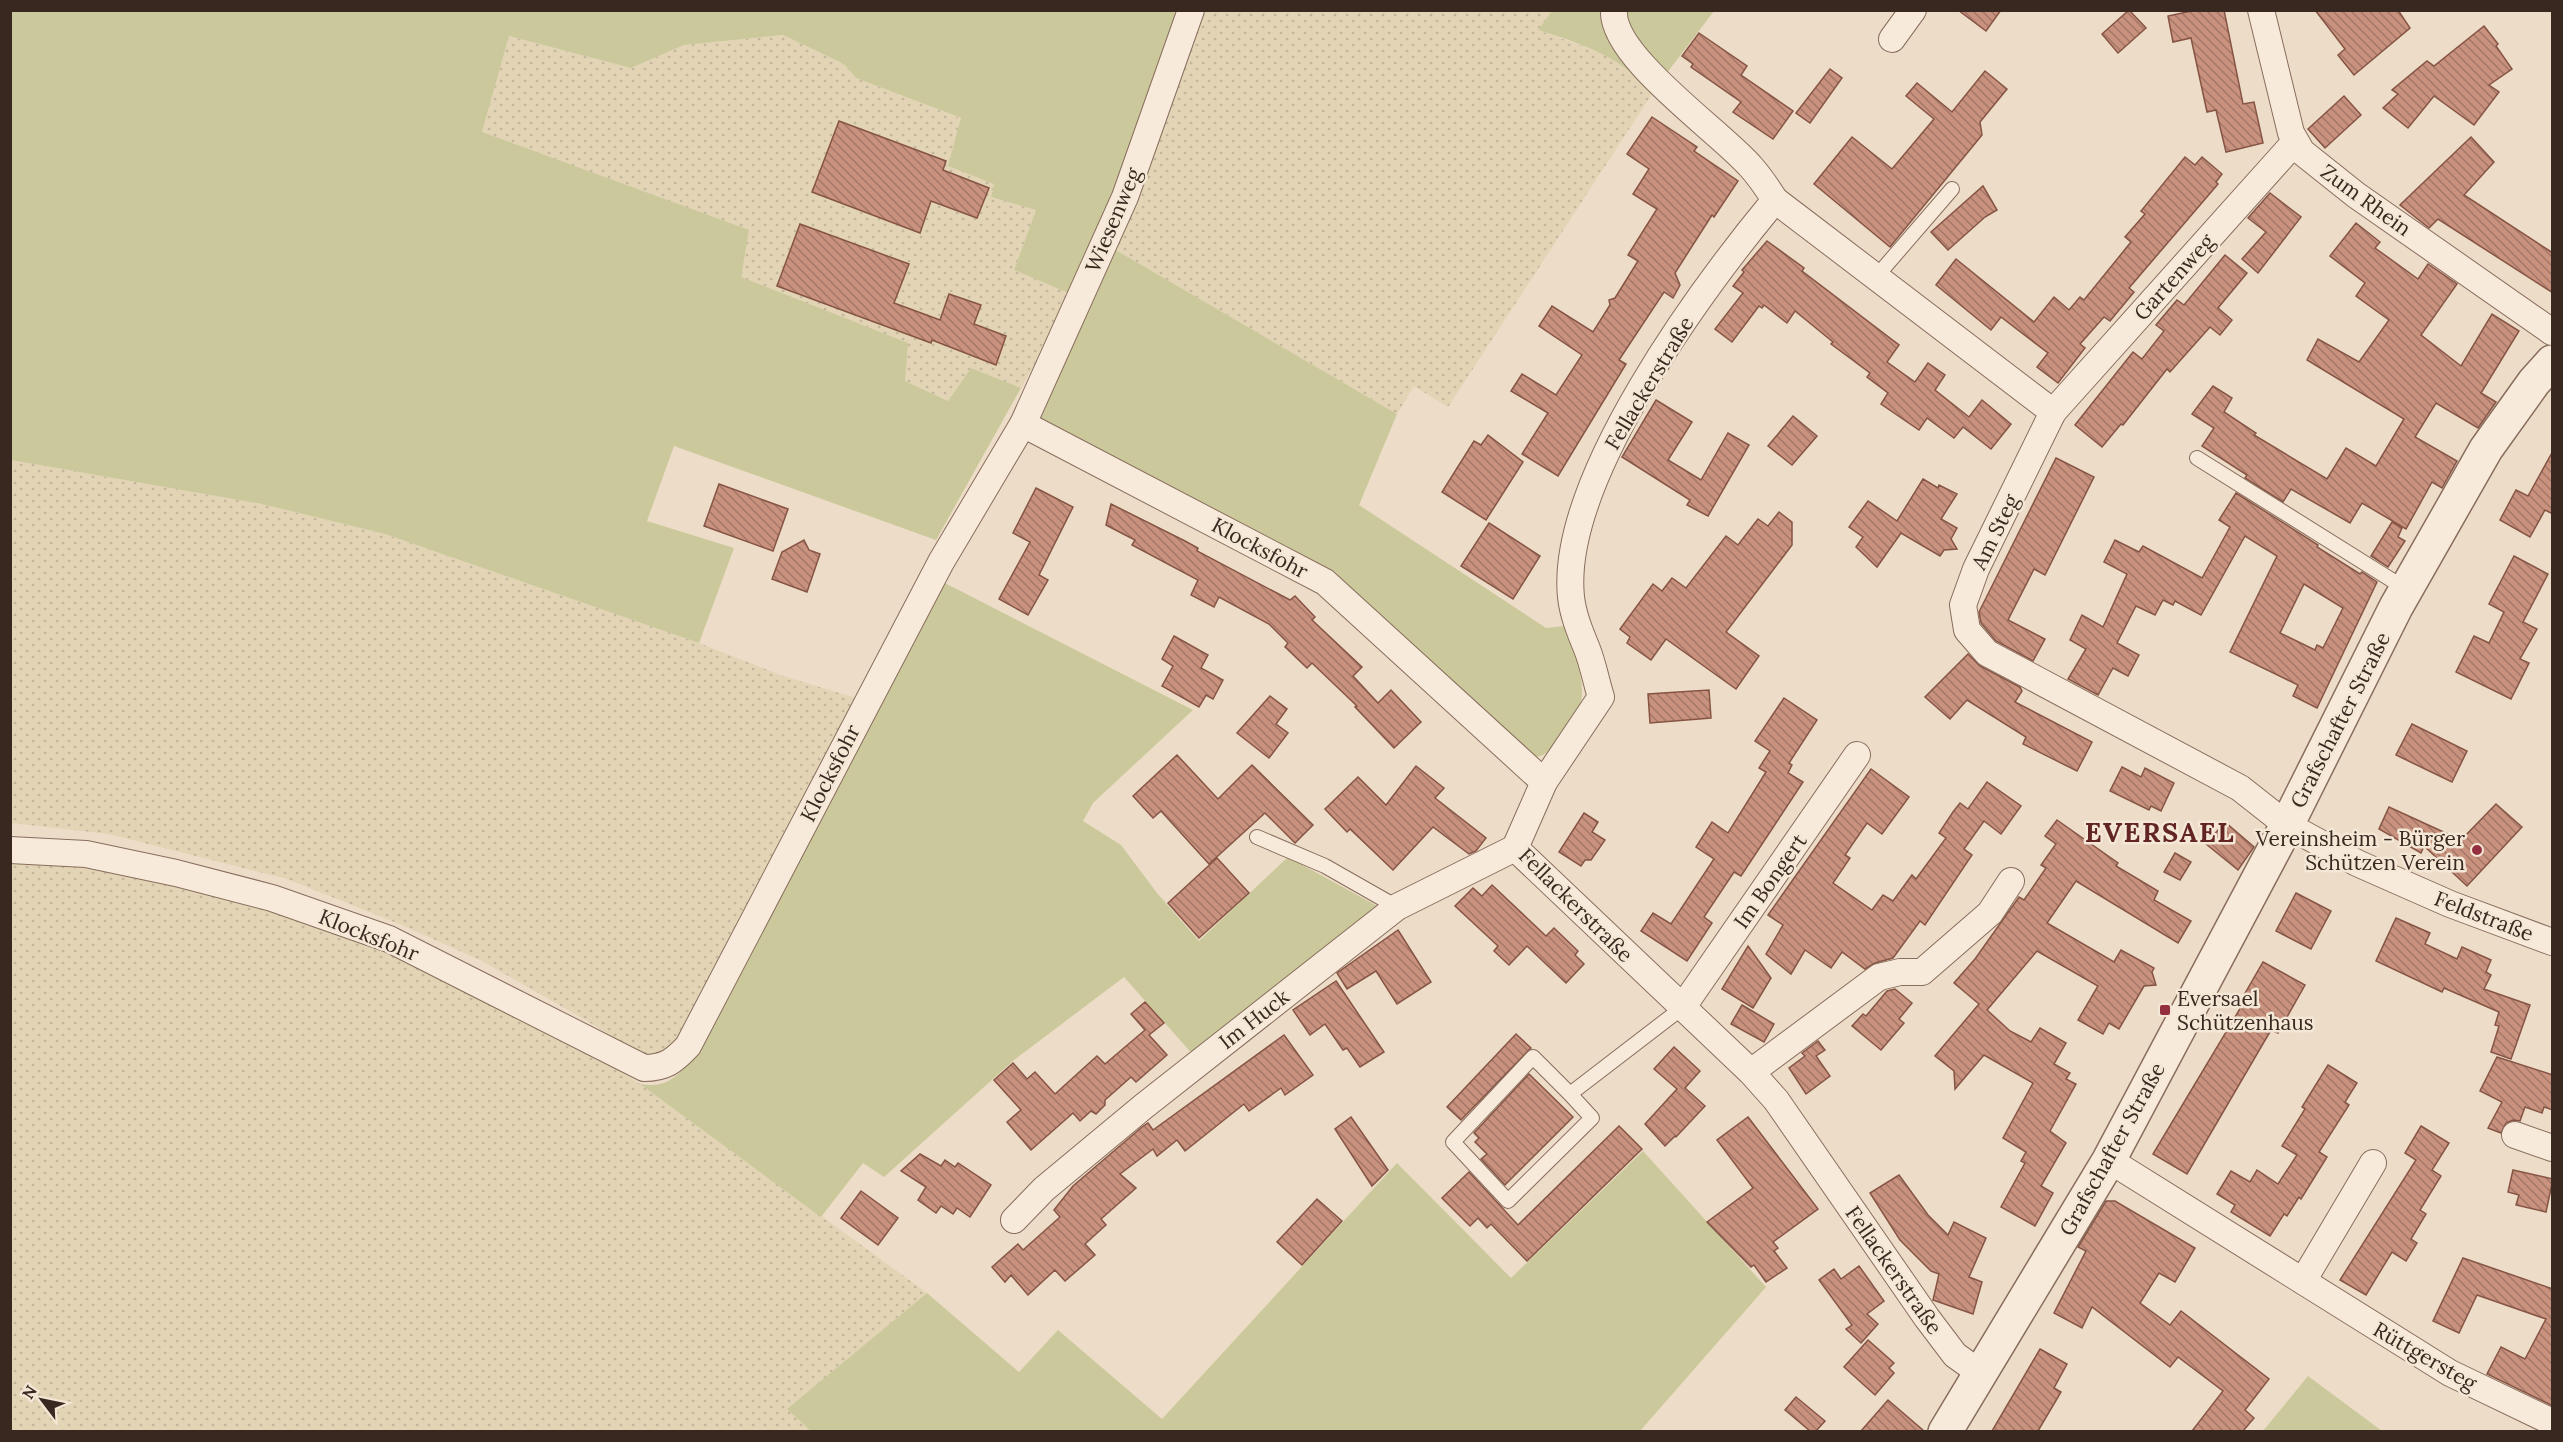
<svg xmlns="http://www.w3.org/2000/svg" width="2563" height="1442" font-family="Lora,serif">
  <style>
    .farmland { fill: url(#farmland-dots) }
    .green { fill: #cbc99b }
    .building { fill: url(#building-back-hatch); stroke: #865444; stroke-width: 1.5; fill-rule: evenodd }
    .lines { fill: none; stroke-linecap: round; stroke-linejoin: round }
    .service-casing { stroke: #886d5d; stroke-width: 16 }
    .minor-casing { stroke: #886d5d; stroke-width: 28 }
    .tertiary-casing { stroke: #886d5d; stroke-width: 36 }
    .service { stroke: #f8eada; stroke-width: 14 }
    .minor { stroke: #f8eada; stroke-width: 26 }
    .tertiary { stroke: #f8eada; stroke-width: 33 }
    .poi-dot { fill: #942f40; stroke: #f4e7d6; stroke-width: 2 }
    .labels { text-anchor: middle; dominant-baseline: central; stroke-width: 5; stroke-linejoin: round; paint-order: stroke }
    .street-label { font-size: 21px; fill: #392820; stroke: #f4e7d6 }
    .poi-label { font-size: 21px; fill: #392820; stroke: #f4e7d6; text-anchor: end }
    .district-label { font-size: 27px; font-weight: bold; letter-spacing: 1.5px; fill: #632521; stroke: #f4e7d6 }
  </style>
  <defs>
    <pattern id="farmland-dots" width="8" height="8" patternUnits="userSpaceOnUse" patternTransform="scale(1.5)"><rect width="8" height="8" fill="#e2d4b5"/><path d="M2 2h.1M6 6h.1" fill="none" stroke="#c3b69b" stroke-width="1.8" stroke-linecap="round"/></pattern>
    <pattern id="building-back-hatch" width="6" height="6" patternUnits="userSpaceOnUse" patternTransform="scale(1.5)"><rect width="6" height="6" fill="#c9927f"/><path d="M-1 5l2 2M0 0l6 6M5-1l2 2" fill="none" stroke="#a47768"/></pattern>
  </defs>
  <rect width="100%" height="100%" fill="#eddcc7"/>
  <g class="farmland">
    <polygon points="1204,11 1552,11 1538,30 1608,55 1640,78 1652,94 1448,407 1414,386 1397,414 1114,249 1184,55"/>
    <polygon points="783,35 844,64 856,78 962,119 994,184 991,197 1036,210 1014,270 1066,292 1055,330 1021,388 971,368 948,401 905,381 907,343 740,277 482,132 509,36 631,68 684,45"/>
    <polygon points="11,460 262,504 385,534 699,643 783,676 859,699 676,1042 666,1053 643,1057 589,1022 482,961 402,925 287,879 109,834 11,823"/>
    <polygon points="10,855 94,865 274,907 418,964 595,1055 640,1084 927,1293 787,1409 812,1431 11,1431"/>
  </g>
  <g class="green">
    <polygon points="11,11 1184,11 1077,287 1066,292 1014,270 1036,210 991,197 994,184 948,166 961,118 856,78 844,64 783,35 684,45 631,68 509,36 482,132 749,230 741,277 908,343 905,381 948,401 971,368 1021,388 936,540 674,446 647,521 734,548 699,643 385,534 262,504 11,460"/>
    <path d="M1552,11H1606L1656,88L1652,94C1623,56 1581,44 1538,30Z"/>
    <polygon points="1620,11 1714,11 1663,78"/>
    <path d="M1114,249L1397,414L1359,505L1546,628L1564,626C1572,649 1586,677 1581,702C1578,716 1567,727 1559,738C1551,750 1545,758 1530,757L1394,637L1043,426L1037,415Z"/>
    <path d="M939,580L1193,710L1093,803L1083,821L1121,845L1157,893L1199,941L1288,857L1379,907L1196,1058L1124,977L1014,1060L884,1177L863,1163L821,1217L640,1084C661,1088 673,1081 687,1065Z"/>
    <polygon points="1643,1151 1766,1287 1640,1431 812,1432 787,1409 927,1293 1019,1372 1058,1330 1162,1419 1397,1163 1511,1278"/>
    <polygon points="2308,1376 2382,1431 2263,1431"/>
  </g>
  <g class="building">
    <polygon points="1958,10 2001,10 1986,31"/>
    <polygon points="2129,10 2146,28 2118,53 2102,34"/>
    <polygon points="2196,10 2224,10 2243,104 2254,102 2263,143 2226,152 2216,110 2207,112 2191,38 2173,42 2168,16"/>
    <polygon points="2315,10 2398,10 2410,28 2354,75 2338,55 2345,49"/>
    <polygon points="2484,26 2498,44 2496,46 2512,69 2489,85 2499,92 2474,125 2434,96 2408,128 2383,108 2398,94 2392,90 2427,61 2434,66"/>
    <polygon points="1699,33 1747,66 1741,75 1793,111 1773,139 1733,112 1741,102 1691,67 1693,64 1682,56"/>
    <polygon points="1830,69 1842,78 1810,123 1796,113"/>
    <polygon points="1985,71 2007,89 1980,122 1982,135 1890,247 1814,184 1852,137 1892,169 1934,119 1906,96 1917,83 1952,112"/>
    <polygon points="2344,96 2361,115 2325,148 2308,129"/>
    <polygon points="1652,117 1697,147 1694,151 1738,181 1714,217 1712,215 1675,273 1680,285 1673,298 1664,292 1619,360 1626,364 1558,476 1522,454 1548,413 1511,391 1522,374 1556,395 1582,355 1539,326 1552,306 1593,332 1610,305 1609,300 1615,298 1638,261 1628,255 1657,209 1633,194 1649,169 1627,154"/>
    <polygon points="839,121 946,161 943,170 989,188 977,218 931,201 920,233 812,192"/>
    <polygon points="2471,137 2494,162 2464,195 2553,253 2553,293 2438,219 2429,228 2400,205"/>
    <polygon points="2185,157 2195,165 2202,157 2222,174 2216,182 2218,184 2129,288 2134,292 2110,321 2104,317 2080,344 2085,348 2058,383 2037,367 2048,353 2001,317 1991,330 1936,285 1956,259 2034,322 2054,297 2069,310 2080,297 2084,300 2131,242 2125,237 2145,214 2141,211"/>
    <polygon points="1983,186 1997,210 1985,217 1948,250 1931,232"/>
    <polygon points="2270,193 2301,217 2258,273 2242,259 2266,232 2248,218"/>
    <polygon points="2356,223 2380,242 2375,248 2418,279 2428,264 2457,284 2421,335 2461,366 2492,314 2519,331 2481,393 2496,402 2478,428 2436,403 2415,437 2457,461 2442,488 2432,482 2406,529 2362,503 2350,523 2291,489 2283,502 2245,478 2247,475 2202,446 2214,428 2192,414 2213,386 2232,398 2224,412 2256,433 2254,435 2327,479 2346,448 2376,466 2404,419 2307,360 2318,339 2359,362 2389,320 2356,296 2365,283 2330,256"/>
    <polygon points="800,224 909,264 894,303 940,320 949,294 981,305 974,324 1006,336 996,365 932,340 931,343 777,286"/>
    <polygon points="1767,241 1804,268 1802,271 1899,345 1887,362 1915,382 1928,363 1945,375 1935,390 1969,417 1982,400 2011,424 1991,449 1963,427 1954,438 1927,418 1919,430 1881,404 1888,393 1867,377 1870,373 1831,344 1833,342 1795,311 1787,323 1764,305 1762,308 1759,306 1732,342 1715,329 1743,293 1733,286 1744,272 1742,270"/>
    <polygon points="2225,255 2247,273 2218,308 2232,320 2220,335 2210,327 2170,372 2167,369 2123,425 2121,424 2102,447 2075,425 2133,352 2142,359 2164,331 2156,325 2177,300 2184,305"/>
    <polygon points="1656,400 1692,422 1668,460 1701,480 1728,433 1749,445 1708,516 1687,505 1690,500 1622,457"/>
    <polygon points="1793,416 1817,436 1792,465 1768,446"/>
    <polygon points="1488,435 1523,462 1486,520 1442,492 1474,441 1481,445"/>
    <polygon points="2553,451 2553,514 2545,510 2530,537 2500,520 2516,490 2528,496"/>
    <polygon points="2056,458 2094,477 2045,575 2034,569 2008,620 2045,639 2033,661 1996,641 1981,623 1979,612"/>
    <polygon points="1923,479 1938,488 1939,485 1957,494 1941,519 1957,528 1951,539 1957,549 1944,550 1940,556 1901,533 1877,567 1856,547 1863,537 1849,527 1868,501 1897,521"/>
    <polygon points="719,484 788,509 773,551 704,526"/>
    <polygon points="1036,488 1073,507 1039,575 1048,580 1028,615 999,599 1030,542 1013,533"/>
    <path d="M2236,493L2318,545L2317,547L2360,574L2362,572L2377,582L2317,708L2293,696L2298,685L2230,652L2277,556L2245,536L2201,615L2175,601L2173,605L2163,600L2155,615L2136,606L2117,643L2139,655L2128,676L2113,668L2098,695L2068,679L2086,649L2070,640L2082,615L2103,627L2127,574L2104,562L2115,540L2139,552L2143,546L2202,578L2230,527L2219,520ZM2304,584L2343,608L2323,648L2317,645L2315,650L2280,633Z"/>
    <polygon points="1111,504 1185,541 1198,548 1197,551 1290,600 1295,596 1315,617 1312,620 1362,667 1353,676 1378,703 1391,690 1421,722 1394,748 1355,707 1357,706 1312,663 1307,668 1285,647 1288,643 1269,624 1219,597 1214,607 1191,595 1198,580 1132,545 1135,540 1106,525"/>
    <polygon points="1779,512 1792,522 1792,545 1726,632 1759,656 1736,689 1666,639 1651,660 1627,643 1630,637 1620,629 1653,584 1662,591 1672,578 1686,588 1726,536 1738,545 1758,519 1768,526"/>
    <polygon points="2392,522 2402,528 2398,537 2405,541 2388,567 2371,556"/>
    <polygon points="1489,523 1540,556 1513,599 1461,566"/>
    <polygon points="804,540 809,550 820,554 807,592 772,579 782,552"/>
    <polygon points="2514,556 2548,574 2523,622 2537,629 2520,659 2529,663 2511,699 2456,672 2474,636 2489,643 2504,612 2489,604"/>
    <polygon points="1174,636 1208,655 1201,668 1223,680 1213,699 1206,695 1199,707 1162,686 1173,666 1162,659"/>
    <polygon points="1968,654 1980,666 2020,687 2022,691 2015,702 2092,742 2077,771 2023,744 2026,737 1967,700 1950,719 1925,697"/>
    <polygon points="1709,690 1711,718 1650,723 1648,694"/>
    <polygon points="1270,696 1287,709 1276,724 1288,733 1269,758 1237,733"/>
    <polygon points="1784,698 1817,720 1789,763 1792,765 1788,773 1803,782 1741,876 1734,872 1704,917 1712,923 1687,961 1641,931 1653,913 1671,924 1714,859 1696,847 1712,822 1728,833 1766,772 1759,768 1770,751 1755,741"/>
    <polygon points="2412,724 2467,751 2452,782 2396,755"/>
    <polygon points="1177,755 1218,799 1252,765 1313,825 1295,843 1265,813 1209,864 1161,811 1153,818 1133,796"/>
    <polygon points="1416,766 1444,788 1435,798 1486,838 1476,851 1469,854 1433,827 1393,870 1350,829 1347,832 1325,809 1358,777 1386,805"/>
    <polygon points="2122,767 2141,777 2145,768 2174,783 2161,811 2151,806 2149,810 2110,791"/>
    <polygon points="1871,769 1909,797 1882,834 1867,823 1845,855 1850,858 1833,883 1872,910 1883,895 1893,901 1912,875 1916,879 1946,838 1939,833 1953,812 1960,803 1968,809 1987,782 2021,806 2001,834 1984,821 1964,849 1972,855 1925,925 1920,921 1893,958 1875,963 1865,969 1842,952 1831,968 1805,950 1791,974 1766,954 1783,925 1768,915"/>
    <polygon points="2496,804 2522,827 2467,886 2424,846 2421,853 2379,829 2389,807 2461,840"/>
    <polygon points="1584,813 1598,822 1592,832 1605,840 1591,860 1585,860 1581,866 1559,852"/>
    <polygon points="2057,820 2118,863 2116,866 2158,891 2154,900 2191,921 2178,943 2076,881 2047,923 2114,962 2121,950 2154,968 2152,972 2156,985 2144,986 2119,1029 2109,1023 2103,1034 2078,1020 2098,986 2037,951 1987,1010 2010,1031 2031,1042 2040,1028 2066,1043 2054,1064 2070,1073 2066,1079 2076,1084 2050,1131 2066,1143 2041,1186 2053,1193 2035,1226 2001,1207 2025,1163 2021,1161 2026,1152 2003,1138 2033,1083 1984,1055 1955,1089 1954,1071 1935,1056 1979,1004 1954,983 1975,959 2019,897 2024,900 2046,868 2041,865 2056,844 2045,836"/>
    <polygon points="2225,822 2254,847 2238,870 2206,844"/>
    <polygon points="2175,853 2191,862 2180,880 2164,872"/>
    <polygon points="1217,858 1249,893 1199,938 1168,903"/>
    <polygon points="1492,885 1546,936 1554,928 1578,951 1575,955 1584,964 1566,983 1527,946 1509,965 1494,951 1498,946 1455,906 1473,888 1482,896"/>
    <polygon points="2296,893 2331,911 2311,949 2276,931"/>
    <polygon points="2396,918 2430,933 2425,944 2457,959 2462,947 2491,960 2486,972 2491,975 2484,989 2530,1005 2511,1059 2491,1052 2499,1026 2495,1025 2499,1012 2444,988 2442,992 2376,961"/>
    <polygon points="1398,930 1431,982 1397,1004 1376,971 1347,989 1337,973"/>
    <polygon points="1748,946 1771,978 1753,1008 1722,989"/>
    <polygon points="2263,962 2305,985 2278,1033 2271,1030 2187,1174 2153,1154 2247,997 2244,995"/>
    <polygon points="1336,981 1384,1052 1360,1067 1347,1048 1343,1050 1325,1024 1310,1035 1293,1010"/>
    <polygon points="1895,989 1912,1003 1899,1019 1904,1023 1881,1050 1852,1026 1863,1014 1866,1016 1887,991"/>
    <polygon points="1145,1002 1164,1023 1149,1035 1167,1055 1136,1082 1131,1077 1105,1100 1105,1105 1096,1114 1091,1111 1080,1121 1073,1113 1031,1150 1007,1122 1021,1110 994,1080 1013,1063 1027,1079 1035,1072 1055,1094 1097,1056 1105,1064 1145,1030 1131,1014"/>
    <polygon points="1742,1005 1774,1024 1764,1042 1731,1024"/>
    <polygon points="1516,1034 1531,1048 1461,1120 1447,1107"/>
    <polygon points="1284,1035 1313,1075 1285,1095 1281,1088 1249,1111 1244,1104 1185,1151 1177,1140 1157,1156 1153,1149 1120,1174 1136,1188 1101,1219 1106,1225 1085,1244 1095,1255 1065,1281 1055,1270 1028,1295 1011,1275 1005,1282 992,1267 1018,1244 1023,1250 1060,1217 1054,1210 1073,1186 1142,1127 1148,1123 1153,1130"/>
    <polygon points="1818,1041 1825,1050 1816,1056 1830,1076 1806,1094 1789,1068 1805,1056 1802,1053"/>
    <polygon points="1674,1047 1700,1071 1685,1088 1705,1106 1676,1137 1675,1136 1665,1146 1645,1124 1677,1089 1654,1069"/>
    <polygon points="2497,1057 2553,1075 2553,1110 2544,1107 2542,1113 2525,1107 2520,1121 2513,1120 2506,1123 2501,1133 2488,1128 2502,1102 2480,1091"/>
    <polygon points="2328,1065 2357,1083 2345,1102 2349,1105 2319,1152 2327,1157 2301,1199 2299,1197 2287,1216 2284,1214 2270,1236 2231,1212 2235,1205 2217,1194 2231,1171 2250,1182 2257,1170 2278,1184 2297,1155 2282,1146 2305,1109 2302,1107"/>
    <polygon points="1529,1074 1573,1117 1505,1185 1481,1159 1487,1154 1475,1142 1479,1138 1474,1133"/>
    <polygon points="1351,1117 1388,1170 1372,1186 1335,1129"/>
    <polygon points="1748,1117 1818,1209 1773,1242 1778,1248 1774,1251 1787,1268 1766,1282 1754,1265 1751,1267 1707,1222 1753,1188 1717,1140"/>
    <polygon points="1619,1126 1642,1149 1527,1261 1491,1224 1487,1228 1478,1218 1470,1226 1442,1198 1469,1172 1518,1225"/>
    <polygon points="2421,1126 2449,1143 2432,1170 2441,1176 2420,1210 2426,1214 2411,1239 2417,1243 2406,1261 2392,1252 2366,1295 2340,1280 2416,1160 2405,1153"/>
    <polygon points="920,1154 941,1166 945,1160 955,1167 958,1163 991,1185 970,1217 957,1208 953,1214 941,1206 936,1213 918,1200 926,1187 901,1171"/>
    <polygon points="2513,1170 2553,1179 2546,1212 2516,1205 2519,1195 2508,1192"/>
    <polygon points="1899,1175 1928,1215 1948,1235 1954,1222 1986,1238 1969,1277 1982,1282 1973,1314 1933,1300 1939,1274 1931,1271 1900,1240 1870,1193"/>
    <polygon points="861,1191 898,1218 878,1245 841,1218"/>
    <polygon points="1317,1199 1342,1221 1302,1265 1277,1242"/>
    <polygon points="2106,1201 2115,1201 2195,1248 2175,1282 2159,1273 2140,1303 2170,1325 2181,1311 2269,1379 2245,1410 2254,1418 2243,1431 2192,1431 2223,1391 2178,1357 2170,1367 2092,1307 2082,1328 2054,1313 2086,1251 2078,1247"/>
    <polygon points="2463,1258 2553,1289 2553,1406 2487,1374 2501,1347 2525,1359 2546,1319 2477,1295 2459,1333 2433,1321"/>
    <polygon points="1859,1266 1884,1301 1867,1314 1878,1324 1861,1343 1846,1329 1852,1325 1819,1280 1834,1269 1841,1279"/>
    <polygon points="1868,1340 1894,1363 1889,1368 1894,1373 1875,1395 1844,1367"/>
    <polygon points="2040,1349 2067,1364 2054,1388 2061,1392 2038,1431 1992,1431"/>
    <polygon points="1796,1397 1825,1421 1816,1431 1810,1431 1785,1410"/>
    <polygon points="1888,1400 1924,1431 1861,1431"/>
  </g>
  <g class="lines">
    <g class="service-casing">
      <g id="service">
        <polyline points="1876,277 1952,189"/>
        <polyline points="2197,458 2406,589"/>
        <polyline points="1257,837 1325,866 1397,907"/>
        <polyline points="1570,1094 1533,1057 1453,1142 1508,1201 1592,1118 1570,1094 1682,1008"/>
      </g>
    </g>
    <g class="minor-casing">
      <g id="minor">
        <path d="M1614,10C1610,56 1721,132 1751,167C1760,177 1768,189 1775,200C1703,287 1559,480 1571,597C1573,615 1580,632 1587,649C1593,664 1596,681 1601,697L1544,782L1515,848L1751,1072L1776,1100L1927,1318L1955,1355L1969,1365L1982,1370"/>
        <polyline points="2261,10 2291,133 2302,152 2356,195 2552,332"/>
        <polyline points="1892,39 1913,10"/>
        <polyline points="1775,200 2053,412 1976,569 1963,605 1967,630 1987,653 2240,788 2287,825 2357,863 2450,904 2552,942"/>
        <polyline points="2053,412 2295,142"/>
        <polyline points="1023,424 1325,582 1544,782"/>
        <path d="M10,850L86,854L176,873L272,898L389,939L644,1068C665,1068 674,1061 688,1046L941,562L1023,424L1125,197L1191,10"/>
        <polyline points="1682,1008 1857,755"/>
        <polyline points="1751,1072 1879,977 1900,972 1922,972 1990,913 2011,881"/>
        <polyline points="2515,1135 2552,1148"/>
        <polyline points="2109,1160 2450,1373 2552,1422"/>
        <polyline points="1014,1220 1044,1189 1144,1106 1397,907 1515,848"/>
        <polyline points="2303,1281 2373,1163"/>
      </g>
    </g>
    <g class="tertiary-casing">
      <polyline id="tertiary" points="1945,1432 2109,1160 2287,825 2396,607 2486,449 2534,382 2552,362"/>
    </g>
    <use href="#service" class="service"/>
    <use href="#minor" class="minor"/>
    <use href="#tertiary" class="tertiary"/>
  </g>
  <g class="poi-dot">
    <circle cx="2477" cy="850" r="6"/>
    <rect x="2159" y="1004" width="12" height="12" rx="3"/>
  </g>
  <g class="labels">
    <g class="street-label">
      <text transform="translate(2366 200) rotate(36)">Zum Rhein</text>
      <text transform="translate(1113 220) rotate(-67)">Wiesenweg</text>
      <text transform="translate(2174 277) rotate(-48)">Gartenweg</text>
      <text transform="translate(1649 383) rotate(-59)">Fellackerstraße</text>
      <text transform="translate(1995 532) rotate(-64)">Am Steg</text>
      <text transform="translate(1260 548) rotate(28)">Klocksfohr</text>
      <text transform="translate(2340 720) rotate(-63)">Grafschafter Straße</text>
      <text transform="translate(830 773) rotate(-63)">Klocksfohr</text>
      <text transform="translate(1770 881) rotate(-55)">Im Bongert</text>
      <text transform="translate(1576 905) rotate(45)">Fellackerstraße</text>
      <text transform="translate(2484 916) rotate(21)">Feldstraße</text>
      <text transform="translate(369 935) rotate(22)">Klocksfohr</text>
      <text transform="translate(1254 1019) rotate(-38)">Im Huck</text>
      <text transform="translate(2112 1149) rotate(-61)">Grafschafter Straße</text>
      <text transform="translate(1894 1270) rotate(55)">Fellackerstraße</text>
      <text transform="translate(2425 1356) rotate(30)">Rüttgersteg</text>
    </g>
    <g class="poi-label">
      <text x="2465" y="838">Vereinsheim - Bürger<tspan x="2465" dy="24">Schützen Verein</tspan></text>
      <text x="2177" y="998" text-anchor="start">Eversael<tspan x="2177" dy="24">Schützenhaus</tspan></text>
    </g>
    <g class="district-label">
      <text x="2160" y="832">EVERSAEL</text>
    </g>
  </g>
  <rect width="2563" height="1442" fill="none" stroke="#392820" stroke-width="24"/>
  <g transform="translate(42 1400) rotate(302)" stroke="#f4e7d6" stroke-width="4.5" paint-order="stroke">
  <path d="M0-4.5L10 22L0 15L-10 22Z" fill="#392820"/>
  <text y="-9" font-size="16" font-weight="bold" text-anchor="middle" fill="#392820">N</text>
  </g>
</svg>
